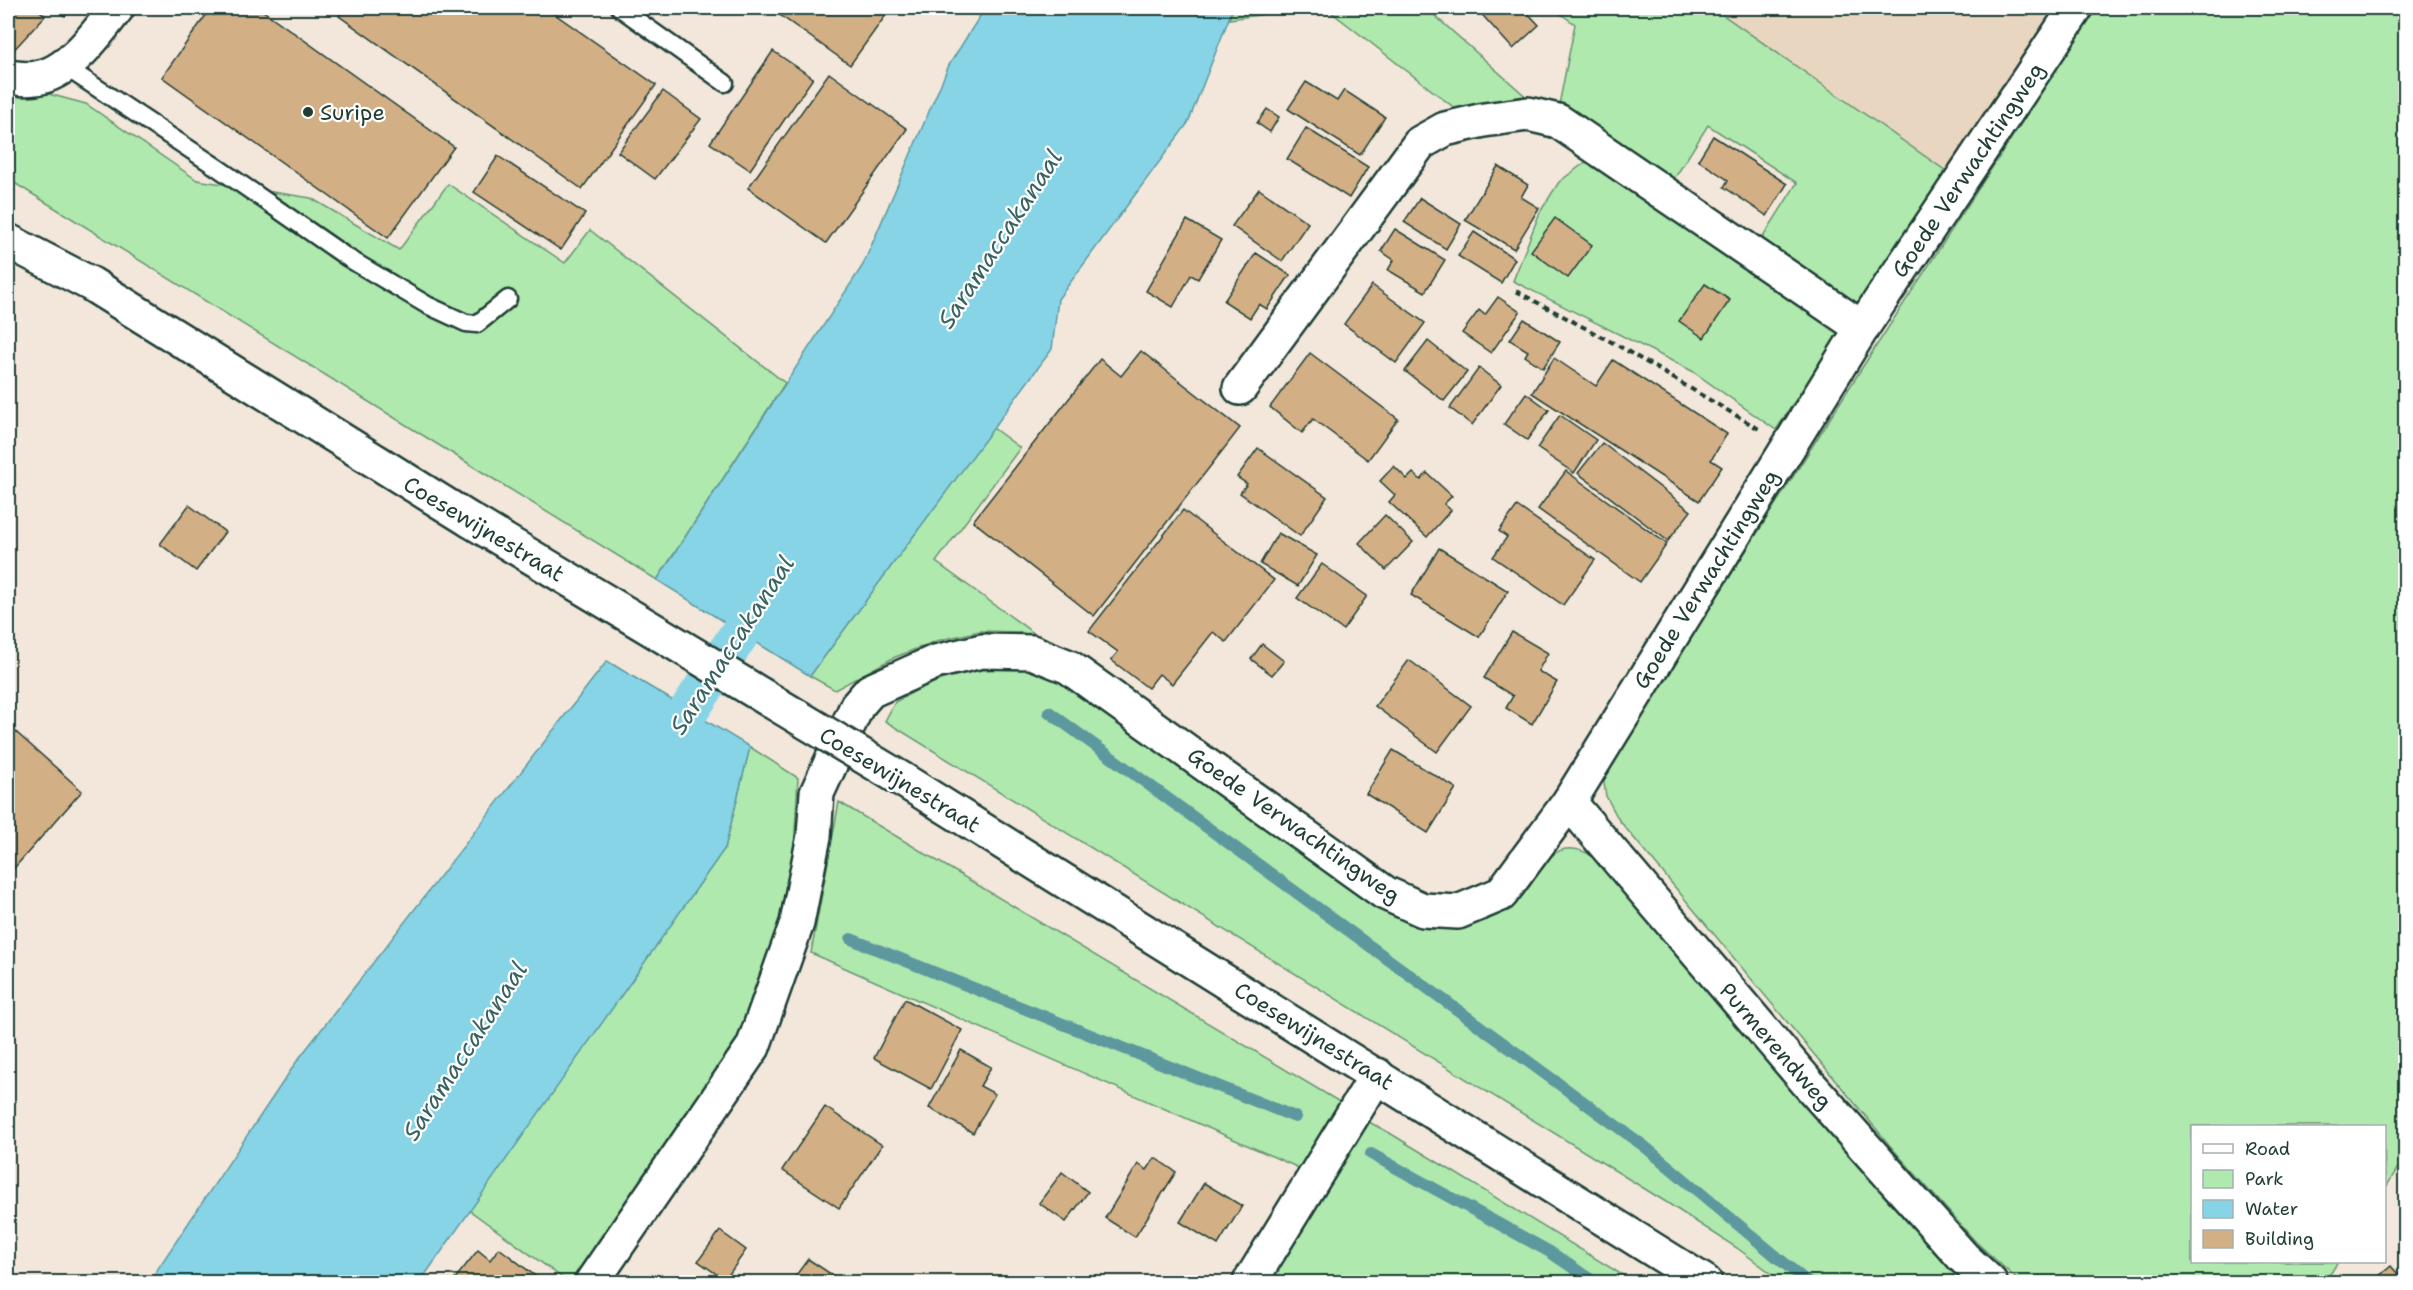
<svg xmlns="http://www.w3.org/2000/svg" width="2413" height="1290" font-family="'Shantell Sans',sans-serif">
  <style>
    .built { fill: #e9d6c0 }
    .green { fill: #afe9ae; stroke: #679371; stroke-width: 1.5 }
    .water { fill: #87d4e6; stroke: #5d989f; stroke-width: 1.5 }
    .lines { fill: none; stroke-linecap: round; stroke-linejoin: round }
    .stream { stroke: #5d989f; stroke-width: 12 }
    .canal { stroke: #87d4e6; stroke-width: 40 }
    .building { fill: #d3af85; stroke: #1f3d34; stroke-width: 1.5 }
    .lane-casing { stroke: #1f3d34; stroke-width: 21 }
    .street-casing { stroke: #1f3d34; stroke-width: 38 }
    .secondary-casing { stroke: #1f3d34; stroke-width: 38 }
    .path { stroke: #1f3d34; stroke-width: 4; stroke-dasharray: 6 4.5; stroke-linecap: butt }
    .lane { stroke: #fff; stroke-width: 16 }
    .street { stroke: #fff; stroke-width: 33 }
    .secondary { stroke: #fff; stroke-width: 33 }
    .secondary-bridge-casing { stroke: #1f3d34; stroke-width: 38; stroke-linecap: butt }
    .secondary-bridge { stroke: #fff; stroke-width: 33 }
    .poi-dot { fill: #1f3d34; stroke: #fff; stroke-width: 2 }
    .labels { text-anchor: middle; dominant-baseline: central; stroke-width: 4.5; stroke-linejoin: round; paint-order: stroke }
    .poi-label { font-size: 22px; fill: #1f3d34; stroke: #fff; text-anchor: start }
    .street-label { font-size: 22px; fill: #1f3d34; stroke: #fff }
    .water-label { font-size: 24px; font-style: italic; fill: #396360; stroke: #fff }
  </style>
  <rect width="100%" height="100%" fill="#f2e7da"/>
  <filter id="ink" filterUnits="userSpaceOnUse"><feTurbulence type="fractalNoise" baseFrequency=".0167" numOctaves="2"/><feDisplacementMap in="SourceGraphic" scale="12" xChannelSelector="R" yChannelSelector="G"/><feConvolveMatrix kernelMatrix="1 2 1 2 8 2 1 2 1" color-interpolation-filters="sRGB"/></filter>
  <g filter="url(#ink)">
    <polygon class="built" points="1713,8 2055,8 1946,171"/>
    <g class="green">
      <polygon points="1233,8 1311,8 1229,19"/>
      <polygon points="1326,8 1426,8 1539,108 1465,116"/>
      <polygon points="1552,8 1713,8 1946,171 1854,311 1758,245 1797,183 1708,125 1671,184 1559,105 1575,24"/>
      <polygon points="2096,8 2405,8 2405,1156 2385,1189 2384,1126 2192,1126 2192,1262 2338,1262 2325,1282 2020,1282 1976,1242 1892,1148 1619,820 1606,796 1603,777 1858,374"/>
      <polygon points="45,93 86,104 197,180 311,198 399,250 448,184 565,263 590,230 785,383 657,580 8,179 8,95"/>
      <polygon points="1599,152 1846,323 1776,430 1692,371 1513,281 1540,212 1559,182"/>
      <polygon points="993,428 1020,448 936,562 1043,640 1020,632 980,631 936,641 893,658 835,690 810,676"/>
      <path d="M997,668H1031L1062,683L1373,902C1386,910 1400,919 1413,925C1425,930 1447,930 1459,928C1477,925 1494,919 1510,908C1545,882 1544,822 1603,862L1912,1225L1945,1261L1968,1282H1783L1737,1248L1666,1202L885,721L895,702L917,690L955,674Z"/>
      <polygon points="750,747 798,778 793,867 773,963 752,1016 719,1073 578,1282 568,1282 469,1210 725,848"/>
      <polygon points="839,802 1348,1107 1299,1168 811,953"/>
      <polygon points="1365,1120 1388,1132 1634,1282 1258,1282"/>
    </g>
    <g class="water">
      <polygon points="985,8 1233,8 1188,123 1058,299 1052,349 810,676 657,580 863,265 949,65"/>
      <polygon points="607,661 750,747 725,848 420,1282 149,1282 297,1061"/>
    </g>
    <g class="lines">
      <g class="stream">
        <polyline points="1049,712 1644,1146 1807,1282"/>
        <polyline points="851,939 1295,1117"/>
        <polyline points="1371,1154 1550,1252 1594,1282"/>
      </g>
      <polyline class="canal" points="659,756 771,586"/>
    </g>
    <g class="building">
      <polygon points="8,8 37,8 45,16 9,55 8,53"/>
      <polygon points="51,8 70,8 65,16"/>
      <polygon points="211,8 259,8 454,147 388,238 162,77"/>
      <polygon points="345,8 546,8 656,85 582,189 339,16"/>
      <polygon points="770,8 891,8 850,65"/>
      <polygon points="1476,8 1523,8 1539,25 1513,49"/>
      <polygon points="773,51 813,78 750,170 710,143"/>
      <polygon points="829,73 907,129 826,243 748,188"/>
      <polygon points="1306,82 1337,101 1344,90 1385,117 1360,155 1288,109"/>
      <polygon points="663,91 701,119 655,179 618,152"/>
      <polygon points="1267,109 1279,117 1270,132 1257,123"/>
      <polygon points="1306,128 1368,167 1349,198 1287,159"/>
      <polygon points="1713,136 1787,184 1767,216 1724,187 1728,180 1698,160"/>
      <polygon points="498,156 585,214 561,250 474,192"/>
      <polygon points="1498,166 1528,185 1521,197 1539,208 1514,249 1465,220"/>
      <polygon points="1259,189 1308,223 1282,261 1232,226"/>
      <polygon points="1420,198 1461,224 1446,249 1404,222"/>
      <polygon points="1555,218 1592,245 1568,278 1531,251"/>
      <polygon points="1187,220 1221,240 1198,279 1191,275 1173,307 1146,291"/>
      <polygon points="1395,229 1445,260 1425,292 1388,270 1394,260 1381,251"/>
      <polygon points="1474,232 1515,259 1501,283 1458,256"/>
      <polygon points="1256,253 1290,275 1267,309 1259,304 1250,318 1224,301"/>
      <polygon points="1705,284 1730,300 1704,338 1679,321"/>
      <polygon points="1372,285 1425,323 1396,363 1344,324"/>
      <polygon points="1498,297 1520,312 1491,353 1462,333 1479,310 1485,315"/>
      <polygon points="1524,319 1560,342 1543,368 1525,356 1528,351 1510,340"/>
      <polygon points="1428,341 1467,372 1444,401 1405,371"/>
      <polygon points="1141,351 1240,428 1094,616 973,521 1100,359 1121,376"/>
      <polygon points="1310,353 1398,419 1368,460 1313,419 1302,433 1270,407"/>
      <polygon points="1554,358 1596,386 1613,360 1727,434 1711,460 1722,467 1699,501 1532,393"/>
      <polygon points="1479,368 1501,385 1472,425 1450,408"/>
      <polygon points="1526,393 1549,410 1527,440 1504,424"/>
      <polygon points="1560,415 1596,440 1574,473 1537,448"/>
      <polygon points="1602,443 1691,511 1668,541 1578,473"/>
      <polygon points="1258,448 1327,497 1300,536 1240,493 1247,484 1237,477"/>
      <polygon points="1394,466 1407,479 1413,473 1421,480 1427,473 1452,496 1444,504 1451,510 1427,537 1389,502 1395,495 1380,481"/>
      <polygon points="1566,471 1667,544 1640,582 1538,509"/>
      <polygon points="189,505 225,532 196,571 160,544"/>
      <polygon points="1517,506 1595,560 1563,605 1493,557 1507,537 1499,531"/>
      <polygon points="1183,510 1274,580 1226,642 1213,632 1172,684 1159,674 1148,688 1111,660 1118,652 1089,631"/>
      <polygon points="1385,515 1413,542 1386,570 1359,543"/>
      <polygon points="1278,533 1317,555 1298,586 1260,564"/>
      <polygon points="1439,548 1508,591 1479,637 1411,595"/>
      <polygon points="1322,564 1367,596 1343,630 1297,598"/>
      <polygon points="1512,632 1548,653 1538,671 1557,682 1532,724 1506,708 1513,696 1484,678"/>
      <polygon points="1262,644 1284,661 1272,675 1251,659"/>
      <polygon points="1409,660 1471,706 1437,752 1375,706"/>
      <polygon points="8,725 82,791 8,875"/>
      <polygon points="1393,750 1456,788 1428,833 1366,794"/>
      <polygon points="905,999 962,1030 931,1089 874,1058"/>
      <polygon points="961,1050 991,1067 980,1086 995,1094 973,1133 929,1108"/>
      <polygon points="825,1107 882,1145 839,1208 782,1170"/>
      <polygon points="1155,1158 1176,1172 1135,1237 1105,1218 1138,1164 1147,1170"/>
      <polygon points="1062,1172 1088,1192 1066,1222 1039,1203"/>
      <polygon points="1204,1183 1242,1206 1218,1245 1180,1222"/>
      <polygon points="720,1231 746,1250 725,1280 698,1261"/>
      <polygon points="499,1248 543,1282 458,1282 454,1280 478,1250 490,1260"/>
      <polygon points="808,1259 843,1282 791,1282"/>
      <polygon points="2391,1266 2405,1282 2372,1282"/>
    </g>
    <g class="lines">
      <g class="lane-casing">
        <g id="lane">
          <polyline points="620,8 725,83"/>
          <polyline points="64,66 218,168 348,258 427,305 466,323 477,324 508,299"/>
        </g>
      </g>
      <g class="street-casing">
        <g id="street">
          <path d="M8,77C17,78 27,80 36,78C69,74 98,32 117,8"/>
          <polyline points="1240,388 1420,143 1445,129 1484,120 1528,114 1558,121 1862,328"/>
          <polyline points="1569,802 1807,1082 1963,1257 1990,1282"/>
          <polyline points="592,1282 753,1047 797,923 814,836 817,793 857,706 870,691 935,662 982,651 1032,652 1069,667 1385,893 1423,910 1458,912 1501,894 1569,802 1862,328 2076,8"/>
          <polyline points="1250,1282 1377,1075"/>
        </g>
      </g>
      <g class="secondary-casing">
        <g id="secondary">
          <polyline points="8,241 91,284 470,520"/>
          <polyline points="903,780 1705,1282"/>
        </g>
      </g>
      <polyline class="path" points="1516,291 1617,345 1759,429"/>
      <use href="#lane" class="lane"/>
      <use href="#street" class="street"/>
      <use href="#secondary" class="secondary"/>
      <g class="secondary-bridge-casing">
        <polyline id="secondary-bridge" points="470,520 903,780"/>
      </g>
      <use href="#secondary-bridge" class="secondary-bridge"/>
    </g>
  </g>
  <circle class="poi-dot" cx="308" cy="112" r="6"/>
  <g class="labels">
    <g class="poi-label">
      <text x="320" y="112">Suripe</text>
    </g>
    <g class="street-label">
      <text transform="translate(1968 170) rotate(-56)">Goede Verwachtingweg</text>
      <text transform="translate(484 529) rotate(31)">Coesewijnestraat</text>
      <text transform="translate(1706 579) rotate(-58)">Goede Verwachtingweg</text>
      <text transform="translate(900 780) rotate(31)">Coesewijnestraat</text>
      <text transform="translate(1294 825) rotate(35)">Goede Verwachtingweg</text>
      <text transform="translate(1314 1036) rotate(32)">Coesewijnestraat</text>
      <text transform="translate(1776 1046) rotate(49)">Purmerendweg</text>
    </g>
    <g class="water-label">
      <text transform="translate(1000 239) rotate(-57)">Saramaccakanaal</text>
      <text transform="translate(732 645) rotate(-57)">Saramaccakanaal</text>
      <text transform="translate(465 1051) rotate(-57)">Saramaccakanaal</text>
    </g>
  </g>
  <rect width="2413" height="1290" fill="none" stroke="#fff" stroke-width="30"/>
  <rect x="15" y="15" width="2383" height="1260" fill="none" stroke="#1f3d34" stroke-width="2" filter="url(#ink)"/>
  <rect x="2191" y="1125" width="195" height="138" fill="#ffffff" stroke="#a5b1ae" stroke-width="1.5"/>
  <rect x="2203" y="1144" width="30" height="9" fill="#ffffff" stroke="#a5b1ae" stroke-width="1.5"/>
  <text x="2245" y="1155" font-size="18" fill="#1f3d34">Road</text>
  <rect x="2203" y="1170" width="30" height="18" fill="#afe9ae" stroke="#a5b1ae" stroke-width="1.5"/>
  <text x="2245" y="1185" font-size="18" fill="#1f3d34">Park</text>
  <rect x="2203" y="1200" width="30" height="18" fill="#87d4e6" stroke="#a5b1ae" stroke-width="1.5"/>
  <text x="2245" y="1215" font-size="18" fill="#1f3d34">Water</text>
  <rect x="2203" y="1230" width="30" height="18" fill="#d3af85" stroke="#a5b1ae" stroke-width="1.5"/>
  <text x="2245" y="1245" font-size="18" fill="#1f3d34">Building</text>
</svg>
